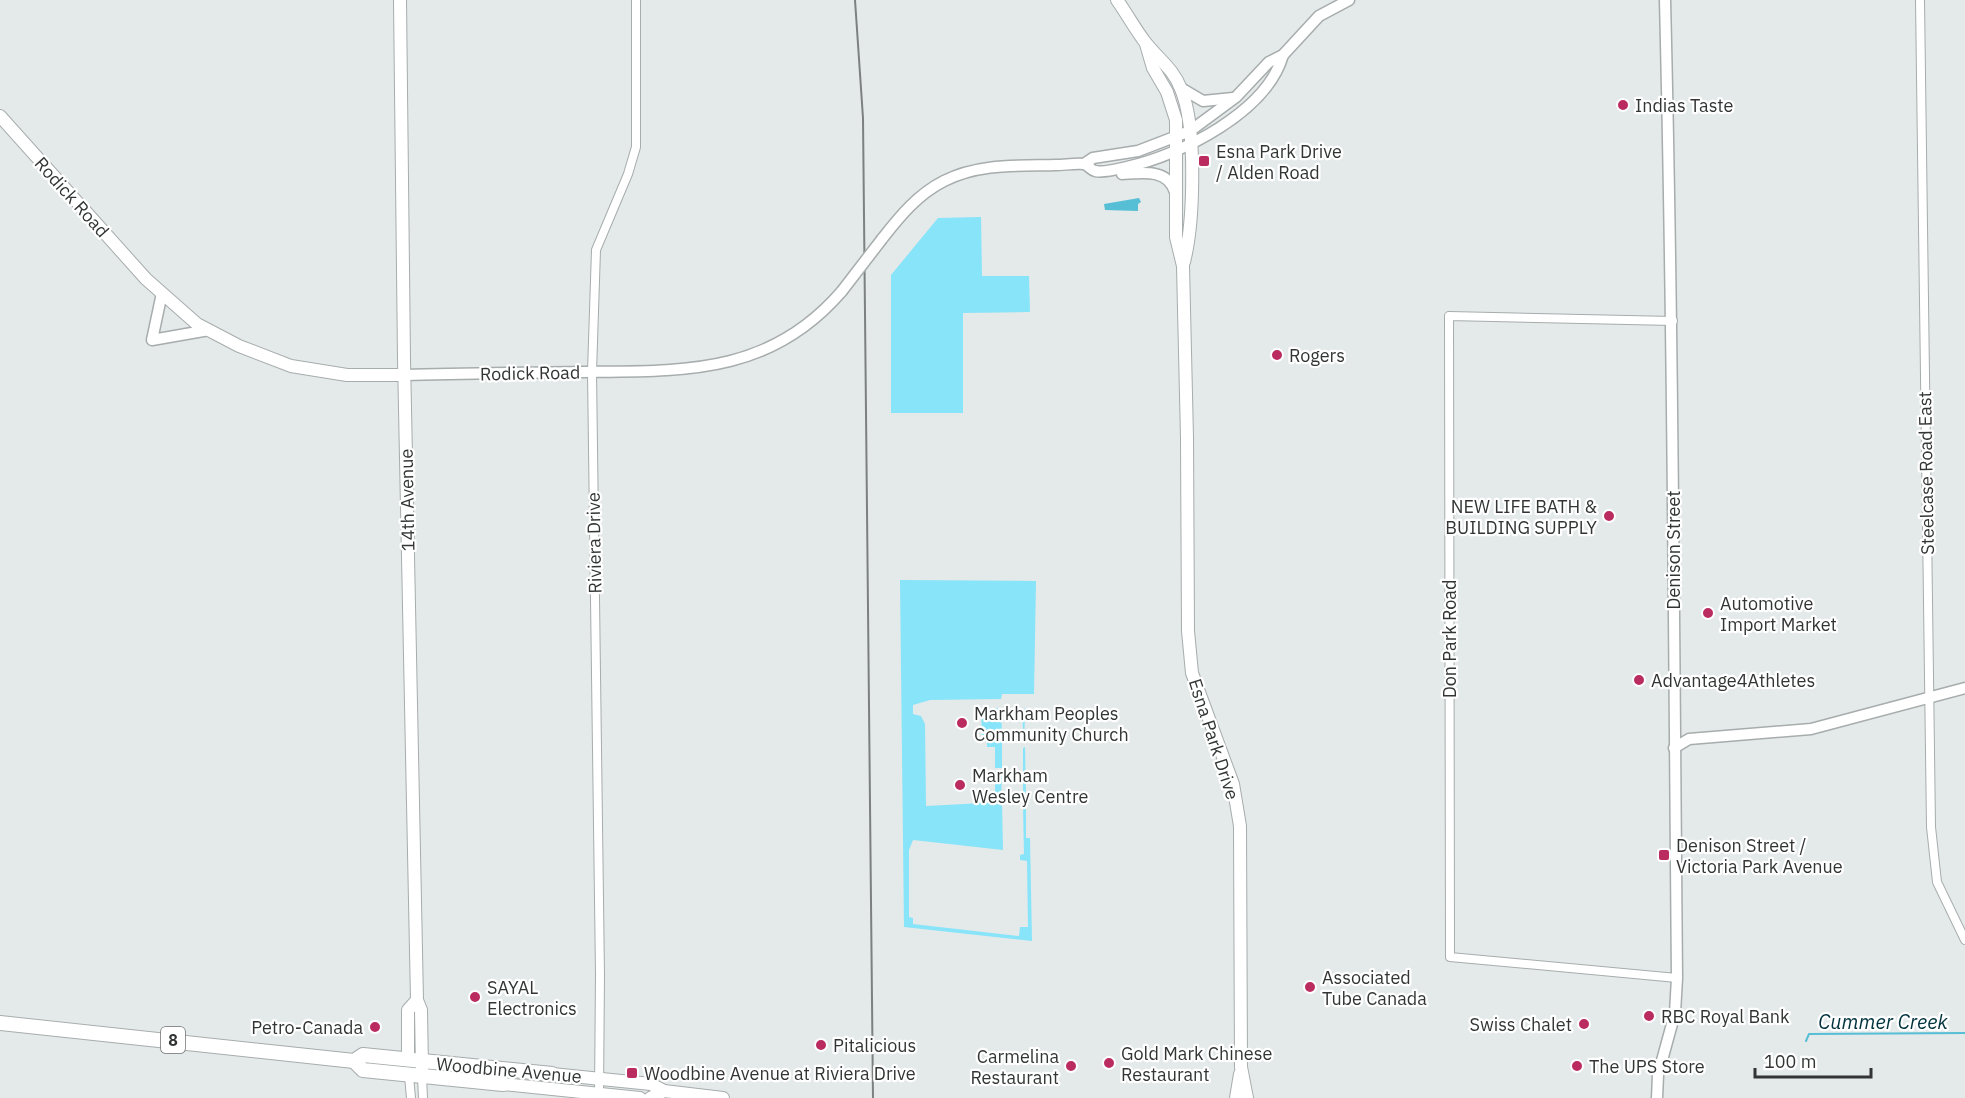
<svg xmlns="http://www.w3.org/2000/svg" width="1965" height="1098" font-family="'IBM Plex Sans',sans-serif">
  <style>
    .green { fill: #87e4f9 }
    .water { fill: #56bed5 }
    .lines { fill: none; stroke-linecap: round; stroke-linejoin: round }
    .stream { stroke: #56bed5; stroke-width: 2 }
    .minor-casing { stroke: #a7acad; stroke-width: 10 }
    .tertiary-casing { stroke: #a7acad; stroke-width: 13 }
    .secondary-casing { stroke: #a7acad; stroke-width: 14 }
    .primary-casing { stroke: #a7acad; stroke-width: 16 }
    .minor { stroke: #fff; stroke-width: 8 }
    .tertiary { stroke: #fff; stroke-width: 10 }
    .secondary { stroke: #fff; stroke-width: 12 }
    .primary { stroke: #fff; stroke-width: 14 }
    .rail { stroke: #7c8080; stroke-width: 2 }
    .tertiary-bridge-casing { stroke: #a7acad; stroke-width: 13; stroke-linecap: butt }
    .tertiary-bridge { stroke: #fff; stroke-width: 10 }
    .poi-dot { fill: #ba2c5f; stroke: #fff; stroke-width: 2 }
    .labels { text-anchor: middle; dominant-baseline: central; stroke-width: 4.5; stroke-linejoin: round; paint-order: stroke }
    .shield { fill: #fff; stroke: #707272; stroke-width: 1.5 }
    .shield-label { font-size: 16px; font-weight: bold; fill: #333535 }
    .poi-label { font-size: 18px; fill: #333535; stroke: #fff; text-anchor: start }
    .street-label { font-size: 18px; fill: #333535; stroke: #fff }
    .water-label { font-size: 20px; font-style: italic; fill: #00333d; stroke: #fff }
  </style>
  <rect width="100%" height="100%" fill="#e4e9ea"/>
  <g class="green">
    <polygon points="981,217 982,276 1029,276 1030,312 963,313 963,413 891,413 891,275 938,218"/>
    <polygon points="900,580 1036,581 1034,694 1002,694 1001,699 930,700 913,705 913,714 921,716 925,724 926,806 1002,802 1003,850 913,840 909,850 909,917 913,918 913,924 1019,936 1020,927 1028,927 1027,861 1020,860 1020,855 1024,854 1023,806 1026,804 1026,838 1030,838 1032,941 904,927"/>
    <polygon points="1001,708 1002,735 982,735 981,709"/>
    <polygon points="1026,708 1031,710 1032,715 1025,716 1024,741 1022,716 1019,714"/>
    <polygon points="987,742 1002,742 1002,768 995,768 995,747 987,747"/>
    <polygon points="1025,747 1026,798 1025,798 1023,796 1023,748"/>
    <polygon points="995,771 1002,771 1001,800 995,800"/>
  </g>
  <polygon class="water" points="1139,198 1141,202 1138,204 1138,211 1105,210 1104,204"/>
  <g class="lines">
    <polyline class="stream" points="1806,1041 1809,1034 1965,1033"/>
    <g class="minor-casing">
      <g id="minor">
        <polyline points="1920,0 1931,827 1937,882 1965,940"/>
        <polyline points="1673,321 1449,316 1450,957 1677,978"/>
        <polyline points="409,1076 411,1098"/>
        <polyline points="422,1077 423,1098"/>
        <polyline points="599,1093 600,975 592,372 596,250 628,174 636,147 636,0"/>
      </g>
    </g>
    <g class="tertiary-casing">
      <g id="tertiary">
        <polyline points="1181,88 1203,101 1233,98"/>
        <polyline points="1084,164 1093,158 1138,151 1190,131 1236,97 1269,62 1283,55 1319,16 1349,0"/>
        <path d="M1122,174C1141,173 1168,168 1175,192"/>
        <path d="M882,239C900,216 918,194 944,181C979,163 1019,166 1056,165C1064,165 1076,163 1084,164C1088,165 1091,170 1095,171C1104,173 1118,169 1127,167C1181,155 1267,112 1283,55"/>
        <polyline points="162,293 152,340 209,330"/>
        <path d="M404,375C464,373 523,373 583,372C684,371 770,375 842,291"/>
        <polyline points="1674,748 1689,739 1811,729 1965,688"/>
        <path d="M1657,1098L1658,1075L1675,1013L1677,978C1674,652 1673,326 1665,0"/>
      </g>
    </g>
    <g class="secondary-casing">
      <g id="secondary">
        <polyline points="400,0 404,359 417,1000 421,1010 422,1069"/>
        <path d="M1117,0C1127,14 1135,29 1145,42C1158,59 1173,68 1181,89C1197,127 1194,222 1184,262"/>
        <polyline points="1146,44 1153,68 1167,92 1176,120 1176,237 1183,266 1187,438 1188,631 1192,673 1233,784 1240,826 1241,1067 1247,1098"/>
        <polyline points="0,116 146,279 197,324 239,346 291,366 347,375 404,375"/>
        <polyline points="408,1060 408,1010 417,1000"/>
        <polyline points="552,1074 651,1084 664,1091 723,1098"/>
        <polyline points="503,1084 640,1098"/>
        <polyline points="650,1098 664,1091"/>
        <polyline points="1236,1098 1240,1074"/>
      </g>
    </g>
    <g class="primary-casing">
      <g id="primary">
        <polyline points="0,1023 354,1061 363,1055 552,1074"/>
        <polyline points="354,1061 363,1070 503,1084"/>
      </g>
    </g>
    <use href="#minor" class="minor"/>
    <use href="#tertiary" class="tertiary"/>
    <use href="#secondary" class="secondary"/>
    <use href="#primary" class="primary"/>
    <polyline class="rail" points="855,0 863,118 873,1098"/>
    <g class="tertiary-bridge-casing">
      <polyline id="tertiary-bridge" points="842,291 882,239"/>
    </g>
    <use href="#tertiary-bridge" class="tertiary-bridge"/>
  </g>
  <g class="poi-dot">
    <circle cx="1623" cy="105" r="6"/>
    <rect x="1198" y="155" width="12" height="12" rx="3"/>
    <circle cx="1277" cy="355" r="6"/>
    <circle cx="1609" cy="516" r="6"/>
    <circle cx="1708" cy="613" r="6"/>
    <circle cx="1639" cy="680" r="6"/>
    <circle cx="962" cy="723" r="6"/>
    <circle cx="960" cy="785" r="6"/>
    <rect x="1658" y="849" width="12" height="12" rx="3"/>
    <circle cx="1310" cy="987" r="6"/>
    <circle cx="475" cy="997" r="6"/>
    <circle cx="1649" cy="1016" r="6"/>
    <circle cx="1584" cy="1024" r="6"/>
    <circle cx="375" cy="1027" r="6"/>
    <circle cx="821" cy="1045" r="6"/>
    <circle cx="1109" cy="1063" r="6"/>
    <circle cx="1071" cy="1066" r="6"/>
    <circle cx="1577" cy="1066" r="6"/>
    <rect x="626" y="1067" width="12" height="12" rx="3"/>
  </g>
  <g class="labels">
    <rect class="shield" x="161" y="1027" width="24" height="26" rx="4.5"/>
    <g class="shield-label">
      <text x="173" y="1040">8</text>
    </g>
    <g class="poi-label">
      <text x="1635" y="105">Indias Taste</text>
      <text x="1216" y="151">Esna Park Drive<tspan x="1216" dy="21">/ Alden Road</tspan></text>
      <text x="1289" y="355">Rogers</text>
      <text x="1597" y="506" text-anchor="end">NEW LIFE BATH &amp;<tspan x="1597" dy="21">BUILDING SUPPLY</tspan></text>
      <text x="1720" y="603">Automotive<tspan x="1720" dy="21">Import Market</tspan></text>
      <text x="1651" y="680">Advantage4Athletes</text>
      <text x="974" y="713">Markham Peoples<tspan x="974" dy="21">Community Church</tspan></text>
      <text x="972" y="775">Markham<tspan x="972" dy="21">Wesley Centre</tspan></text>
      <text x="1676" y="845">Denison Street /<tspan x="1676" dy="21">Victoria Park Avenue</tspan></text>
      <text x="1322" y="977">Associated<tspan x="1322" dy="21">Tube Canada</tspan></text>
      <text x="487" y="987">SAYAL<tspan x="487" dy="21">Electronics</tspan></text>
      <text x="1661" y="1016">RBC Royal Bank</text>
      <text x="1572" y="1024" text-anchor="end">Swiss Chalet</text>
      <text x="363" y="1027" text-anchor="end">Petro-Canada</text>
      <text x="833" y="1045">Pitalicious</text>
      <text x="1121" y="1053">Gold Mark Chinese<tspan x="1121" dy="21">Restaurant</tspan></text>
      <text x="1059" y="1056" text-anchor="end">Carmelina<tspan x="1059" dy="21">Restaurant</tspan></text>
      <text x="1589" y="1066">The UPS Store</text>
      <text x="644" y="1073">Woodbine Avenue at Riviera Drive</text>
    </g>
    <g class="street-label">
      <text transform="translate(72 197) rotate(48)">Rodick Road</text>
      <text transform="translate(530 373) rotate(-1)">Rodick Road</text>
      <text transform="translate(1926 473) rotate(-91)">Steelcase Road East</text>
      <text transform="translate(407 500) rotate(-91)">14th Avenue</text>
      <text transform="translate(594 543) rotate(-91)">Riviera Drive</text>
      <text transform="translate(1673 550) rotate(-90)">Denison Street</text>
      <text transform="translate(1449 639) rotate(-90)">Don Park Road</text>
      <text transform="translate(1214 739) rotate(72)">Esna Park Drive</text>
      <text transform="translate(509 1070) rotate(5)">Woodbine Avenue</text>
    </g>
    <g class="water-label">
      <text x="1883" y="1021">Cummer Creek</text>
    </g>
  </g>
  <path d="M1755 1068v9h116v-9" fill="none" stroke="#333535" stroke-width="3"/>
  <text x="1764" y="1068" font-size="18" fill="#333535" stroke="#ffffff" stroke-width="4.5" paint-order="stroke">100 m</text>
</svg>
